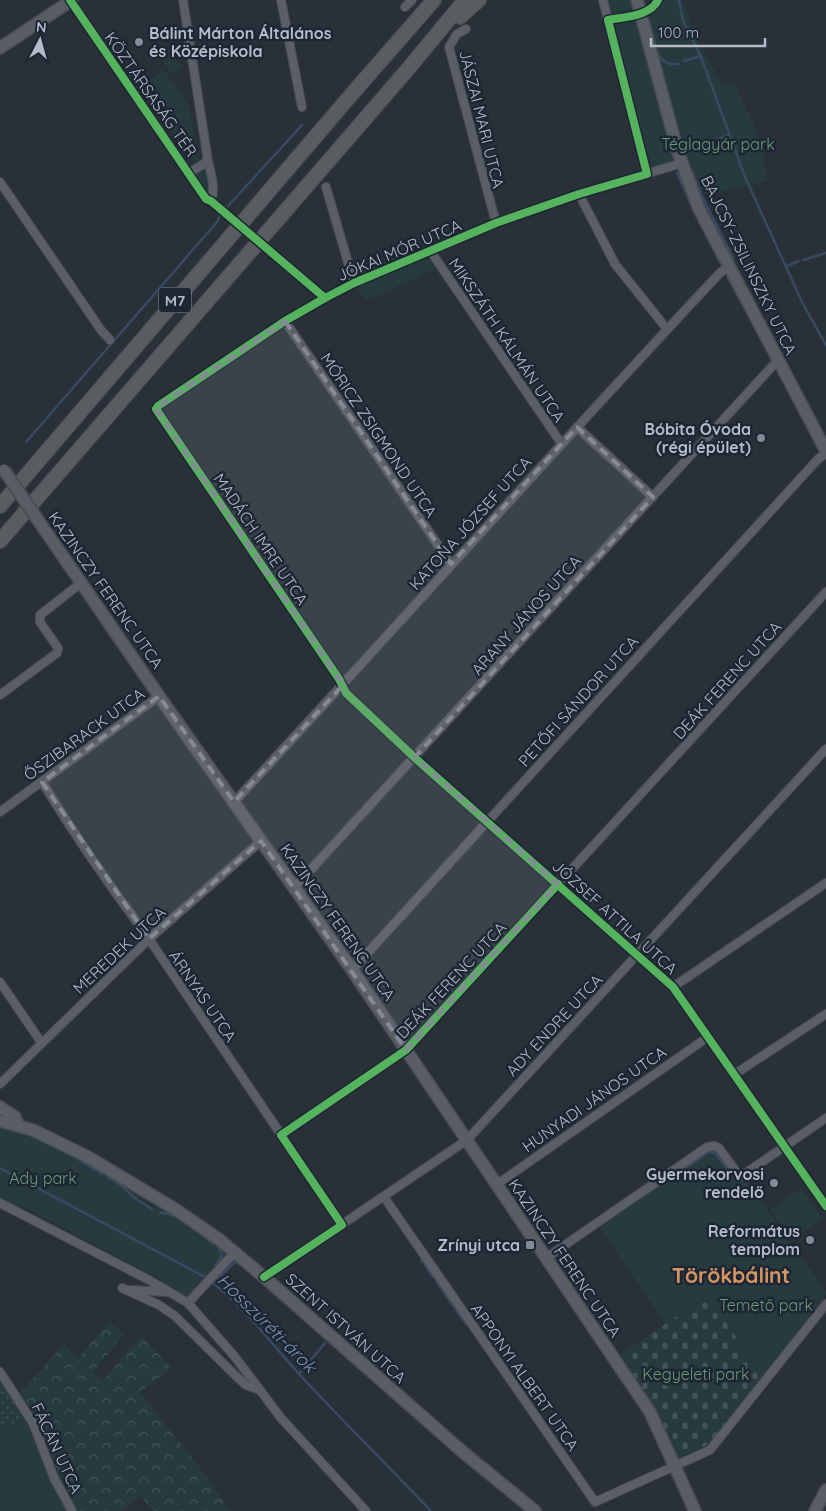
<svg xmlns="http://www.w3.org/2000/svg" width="826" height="1511" font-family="Quicksand,sans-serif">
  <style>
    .grass { fill: url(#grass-dots) }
    .forest { fill: url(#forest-crowns) }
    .cemetery { fill: url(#cemetery-stones) }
    .green { fill: #273a3e }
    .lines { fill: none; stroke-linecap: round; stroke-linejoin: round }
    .stream { stroke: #384963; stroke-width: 2.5 }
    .street-casing { stroke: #484c53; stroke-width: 10 }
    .secondary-casing { stroke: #484c53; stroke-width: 14 }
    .highway-casing { stroke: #474c53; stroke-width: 16 }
    .street { stroke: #5a5e66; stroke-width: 8 }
    .secondary { stroke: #595d64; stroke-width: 11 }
    .highway { stroke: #5a5d60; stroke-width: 14 }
    .secondary-bridge-casing { stroke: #484c53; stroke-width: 14; stroke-linecap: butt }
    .secondary-bridge { stroke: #595d64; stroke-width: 11 }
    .cycleway-casing { stroke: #1d2633; stroke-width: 11 }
    .cycleway { stroke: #56b35d; stroke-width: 8 }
    .marked { fill: #848b96; fill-opacity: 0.2; stroke: #848b96; stroke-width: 4; stroke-dasharray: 10 6; stroke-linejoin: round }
    .poi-dot { fill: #848b96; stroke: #1d2633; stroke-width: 2 }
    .labels { text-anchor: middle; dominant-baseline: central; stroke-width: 5; stroke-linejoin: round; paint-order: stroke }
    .shield { fill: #1d2633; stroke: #878f9c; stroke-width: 1 }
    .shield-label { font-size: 15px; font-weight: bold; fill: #b4bcc9 }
    .poi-label { font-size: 16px; font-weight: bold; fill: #b4bcc9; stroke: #1d2633; text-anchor: end }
    .street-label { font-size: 16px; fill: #b4bcc9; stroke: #1d2633 }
    .park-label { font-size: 16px; fill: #6b9a76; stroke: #1d2633 }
    .water-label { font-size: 18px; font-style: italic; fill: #7c92b1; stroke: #1d2633 }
    .district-label { font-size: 21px; font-weight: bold; fill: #d59563; stroke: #1d2633 }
  </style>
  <defs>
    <pattern id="grass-dots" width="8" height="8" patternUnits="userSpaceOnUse" patternTransform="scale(1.25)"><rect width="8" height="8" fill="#273a3e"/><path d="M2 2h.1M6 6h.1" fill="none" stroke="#445559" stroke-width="1.8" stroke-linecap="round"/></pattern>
    <pattern id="forest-crowns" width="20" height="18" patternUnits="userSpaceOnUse" patternTransform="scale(1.25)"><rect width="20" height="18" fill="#273a3e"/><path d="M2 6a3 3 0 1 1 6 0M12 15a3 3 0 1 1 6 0" fill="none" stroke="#445559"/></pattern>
    <pattern id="cemetery-stones" width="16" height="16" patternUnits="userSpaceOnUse" patternTransform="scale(1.25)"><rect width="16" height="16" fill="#273a3e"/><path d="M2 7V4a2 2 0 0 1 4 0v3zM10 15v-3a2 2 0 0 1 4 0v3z" fill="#445559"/></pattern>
  </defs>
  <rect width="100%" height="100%" fill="#2a3038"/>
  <polygon class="grass" points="0,1369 28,1419 0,1429"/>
  <polygon class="forest" points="109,1322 124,1334 93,1372 102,1381 141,1336 172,1368 140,1392 197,1464 231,1511 154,1511 140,1496 122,1511 77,1511 63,1487 40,1425 18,1395 64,1344 78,1358"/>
  <polygon class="cemetery" points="710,1294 762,1379 709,1444 678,1459 656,1412 621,1354"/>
  <g class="green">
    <polygon points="602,0 637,0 640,13 658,0 683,0 697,40 722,84 734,82 762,143 767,181 705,195 682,163 647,174"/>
    <polygon points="169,49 182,68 172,74 159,56"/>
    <polygon points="164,70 188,105 169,118 146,83"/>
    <polygon points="189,106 199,160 194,163 165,122"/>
    <polygon points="206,167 208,169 210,194 206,194 193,173"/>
    <polygon points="422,260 432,260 437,268 366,301 356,287"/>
    <polygon points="0,1126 32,1134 75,1156 112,1179 117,1180 140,1196 139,1198 155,1208 157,1206 172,1212 225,1249 226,1257 191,1296 184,1296 160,1282 161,1279 21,1206 19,1209 0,1198"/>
    <polygon points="713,1149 718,1152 738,1181 745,1176 786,1237 826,1291 826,1295 762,1379 710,1295 665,1324 598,1225 707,1150"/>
    <polygon points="801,1188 823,1219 792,1240 770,1210"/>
    <polygon points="28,1419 53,1479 68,1511 0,1511 0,1429"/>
  </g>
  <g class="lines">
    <g class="stream">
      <polyline points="679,0 683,21 701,57 745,177 803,304 826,345"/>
      <path d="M650,23C654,40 654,67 678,64"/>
      <polyline points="684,61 700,56"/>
      <polyline points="691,151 728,135"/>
      <polyline points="691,169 701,194 733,258"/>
      <polyline points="677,173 694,211"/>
      <polyline points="227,207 302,125"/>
      <polyline points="703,229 720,262"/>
      <polyline points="803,260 826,253"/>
      <polyline points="787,266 799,261"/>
      <polyline points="728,278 738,296"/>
      <polyline points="26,442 217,222 221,213"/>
      <polyline points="75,1157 102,1174"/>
      <path d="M0,1168L205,1277C241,1303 269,1340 298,1373C342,1420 387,1465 431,1511"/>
      <polyline points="107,1177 121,1185 137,1200"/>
      <polyline points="643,1196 709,1152 715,1153 730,1172"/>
      <polyline points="139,1201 152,1209"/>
      <path d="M161,1213C176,1211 202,1235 214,1244"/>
      <polyline points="218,1247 222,1254"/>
      <polyline points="421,1260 423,1262"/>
      <polyline points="216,1265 222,1256"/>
      <polyline points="425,1265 433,1277"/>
      <polyline points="436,1281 466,1324"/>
      <polyline points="214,1283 237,1260"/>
      <polyline points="299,1374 325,1343"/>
    </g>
    <g class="street-casing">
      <g id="street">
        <polyline points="70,0 189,173 206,199 211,201 222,210"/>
        <path d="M183,0L208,161C211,174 216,188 211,201"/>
        <polyline points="281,0 302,107"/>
        <polyline points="603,0 647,174"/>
        <polyline points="405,7 412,0"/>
        <polyline points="640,13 654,7 658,0"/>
        <polyline points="466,29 457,34 449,47 496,223"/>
        <polyline points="682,163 579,194 496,223 354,283 325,298 285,321 158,406 156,409 339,679 346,693 415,758 673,987 826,1206"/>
        <polyline points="189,173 208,161"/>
        <polyline points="0,182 101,330 110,340"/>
        <polyline points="326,187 354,283"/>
        <polyline points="579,194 615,264 667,329"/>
        <polyline points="431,252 561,443"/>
        <polyline points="285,321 451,564"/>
        <polyline points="577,427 653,497"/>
        <polyline points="0,695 57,653 58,648 40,622 40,615 81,583"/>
        <path d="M42,782C74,834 108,884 145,933L342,1225"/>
        <path d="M234,802C396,628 554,450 717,276L722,271L731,267"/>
        <polyline points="0,812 159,696"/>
        <polyline points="294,888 778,360"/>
        <polyline points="352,970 819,458 826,454"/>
        <polyline points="0,982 41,1042"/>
        <polyline points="673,987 826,883"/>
        <polyline points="735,1074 826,1014"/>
        <polyline points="0,1084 149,939 261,841"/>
        <polyline points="281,1135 406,1050 826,592"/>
        <polyline points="496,1185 708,1037"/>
        <polyline points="384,1197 595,1502 710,1450 826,1304"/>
        <polyline points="0,1203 149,1280 188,1303 235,1357 281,1418 366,1511"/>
        <polyline points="546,1258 707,1147 714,1146 719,1148 740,1177 826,1118"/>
        <polyline points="264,1277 467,1140 826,749"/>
        <polyline points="122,1288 159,1305 175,1316 237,1377 246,1385 260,1390"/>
        <polyline points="130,1290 168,1292"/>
        <polyline points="188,1303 235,1252"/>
        <polyline points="0,1372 33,1423 54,1478 72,1511"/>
      </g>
    </g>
    <g class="secondary-casing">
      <g id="secondary">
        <polyline points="637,0 677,149 699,209 826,451"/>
        <polyline points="0,48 72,0"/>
        <polyline points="42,526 159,696 352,970 650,1412 695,1511"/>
        <polyline points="0,1107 15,1117 18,1125"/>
        <polyline points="0,1121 33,1130 88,1157 175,1209 220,1240 264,1277 464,1453 535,1511"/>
        <polyline points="815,1511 826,1490"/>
      </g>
    </g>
    <g class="highway-casing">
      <g id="highway">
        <polyline points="460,17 479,0"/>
        <polyline points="0,506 351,95 434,0"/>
        <polyline points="0,541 408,69 465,0"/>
      </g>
    </g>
    <use href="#street" class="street"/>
    <use href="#secondary" class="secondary"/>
    <use href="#highway" class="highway"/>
    <g class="secondary-bridge-casing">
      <polyline id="secondary-bridge" points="4,470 42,526"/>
    </g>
    <use href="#secondary-bridge" class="secondary-bridge"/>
    <g class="cycleway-casing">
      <g id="cycleway">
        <polyline points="70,0 206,199 211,201 325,298"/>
        <path d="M658,0C651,16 624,17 608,20L647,174L579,194L496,223L354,283L325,298L285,321L158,406L156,409L339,679L346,693L415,758L673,987L826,1206"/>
        <polyline points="264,1277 342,1225 281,1135 406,1050 558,884"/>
      </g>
    </g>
    <use href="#cycleway" class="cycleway"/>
  </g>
  <path class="marked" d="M285,321L451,564L577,427L653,497L415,757L558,884L406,1050L261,841L149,939L42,782L159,696L234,802L343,685L156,409L158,406Z"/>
  <g class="poi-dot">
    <circle cx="139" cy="42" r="5"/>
    <circle cx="761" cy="438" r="5"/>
    <circle cx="774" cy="1183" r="5"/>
    <circle cx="810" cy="1240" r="5"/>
    <rect x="525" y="1240" width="10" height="10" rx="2.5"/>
  </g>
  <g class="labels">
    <rect class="shield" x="159" y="287.5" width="32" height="25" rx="4"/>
    <g class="shield-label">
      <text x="175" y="300">M7</text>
    </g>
    <g class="poi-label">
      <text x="149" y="33" text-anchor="start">Bálint Márton Általános<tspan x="149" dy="18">és Középiskola</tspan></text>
      <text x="751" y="429">Bóbita Óvoda<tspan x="751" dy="18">(régi épület)</tspan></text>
      <text x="764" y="1174">Gyermekorvosi<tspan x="764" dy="18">rendelő</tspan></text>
      <text x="800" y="1231">Református<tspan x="800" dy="18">templom</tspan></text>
      <text x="520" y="1245">Zrínyi utca</text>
    </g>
    <g class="street-label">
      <text transform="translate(151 94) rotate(55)">KÖZTÁRSASÁG TÉR</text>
      <text transform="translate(482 119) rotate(76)">JÁSZAI MARI UTCA</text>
      <text transform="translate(399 250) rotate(-23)">JÓKAI MÓR UTCA</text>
      <text transform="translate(749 265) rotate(64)">BAJCSY-ZSILINSZKY UTCA</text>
      <text transform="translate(507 340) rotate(56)">MIKSZÁTH KÁLMÁN UTCA</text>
      <text transform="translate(379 435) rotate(56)">MÓRICZ ZSIGMOND UTCA</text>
      <text transform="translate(470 523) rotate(-48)">KATONA JÓZSEF UTCA</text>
      <text transform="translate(261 539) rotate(56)">MADÁCH IMRE UTCA</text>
      <text transform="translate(106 590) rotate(55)">KAZINCZY FERENC UTCA</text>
      <text transform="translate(526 615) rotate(-48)">ARANY JÁNOS UTCA</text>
      <text transform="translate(727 680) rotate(-48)">DEÁK FERENC UTCA</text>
      <text transform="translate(578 701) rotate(-48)">PETŐFI SÁNDOR UTCA</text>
      <text transform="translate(84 734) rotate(-36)">ŐSZIBARACK UTCA</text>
      <text transform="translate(615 917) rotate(42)">JÓZSEF ATTILA UTCA</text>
      <text transform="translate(338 922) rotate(55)">KAZINCZY FERENC UTCA</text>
      <text transform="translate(119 950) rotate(-43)">MEREDEK UTCA</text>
      <text transform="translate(451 980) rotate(-47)">DEÁK FERENC UTCA</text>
      <text transform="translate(203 996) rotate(56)">ÁRNYAS UTCA</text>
      <text transform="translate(554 1025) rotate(-47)">ADY ENDRE UTCA</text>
      <text transform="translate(594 1099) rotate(-35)">HUNYADI JÁNOS UTCA</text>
      <text transform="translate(565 1258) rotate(56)">KAZINCZY FERENC UTCA</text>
      <text transform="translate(346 1328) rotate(42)">SZENT ISTVÁN UTCA</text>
      <text transform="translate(525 1377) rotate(55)">APPONYI ALBERT UTCA</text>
      <text transform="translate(57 1448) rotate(65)">FÁCÁN UTCA</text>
    </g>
    <g class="park-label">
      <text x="718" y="144">Téglagyár park</text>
      <text x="43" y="1178">Ady park</text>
      <text x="766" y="1305">Temető park</text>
      <text x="696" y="1374">Kegyeleti park</text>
    </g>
    <g class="water-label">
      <text transform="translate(267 1323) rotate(45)">Hosszúréti-árok</text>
    </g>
    <g class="district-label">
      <text x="731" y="1275">Törökbálint</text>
    </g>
  </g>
  <g transform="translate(40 40) rotate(6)" stroke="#1d2633" stroke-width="4" paint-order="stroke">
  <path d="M0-4L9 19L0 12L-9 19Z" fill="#b4bcc9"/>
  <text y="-8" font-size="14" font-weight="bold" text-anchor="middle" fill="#b4bcc9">N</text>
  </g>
  <path d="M651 38v8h114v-8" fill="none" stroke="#b4bcc9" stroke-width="2.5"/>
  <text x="658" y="38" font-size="15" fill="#b4bcc9" stroke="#1d2633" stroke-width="4" paint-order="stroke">100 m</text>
</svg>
